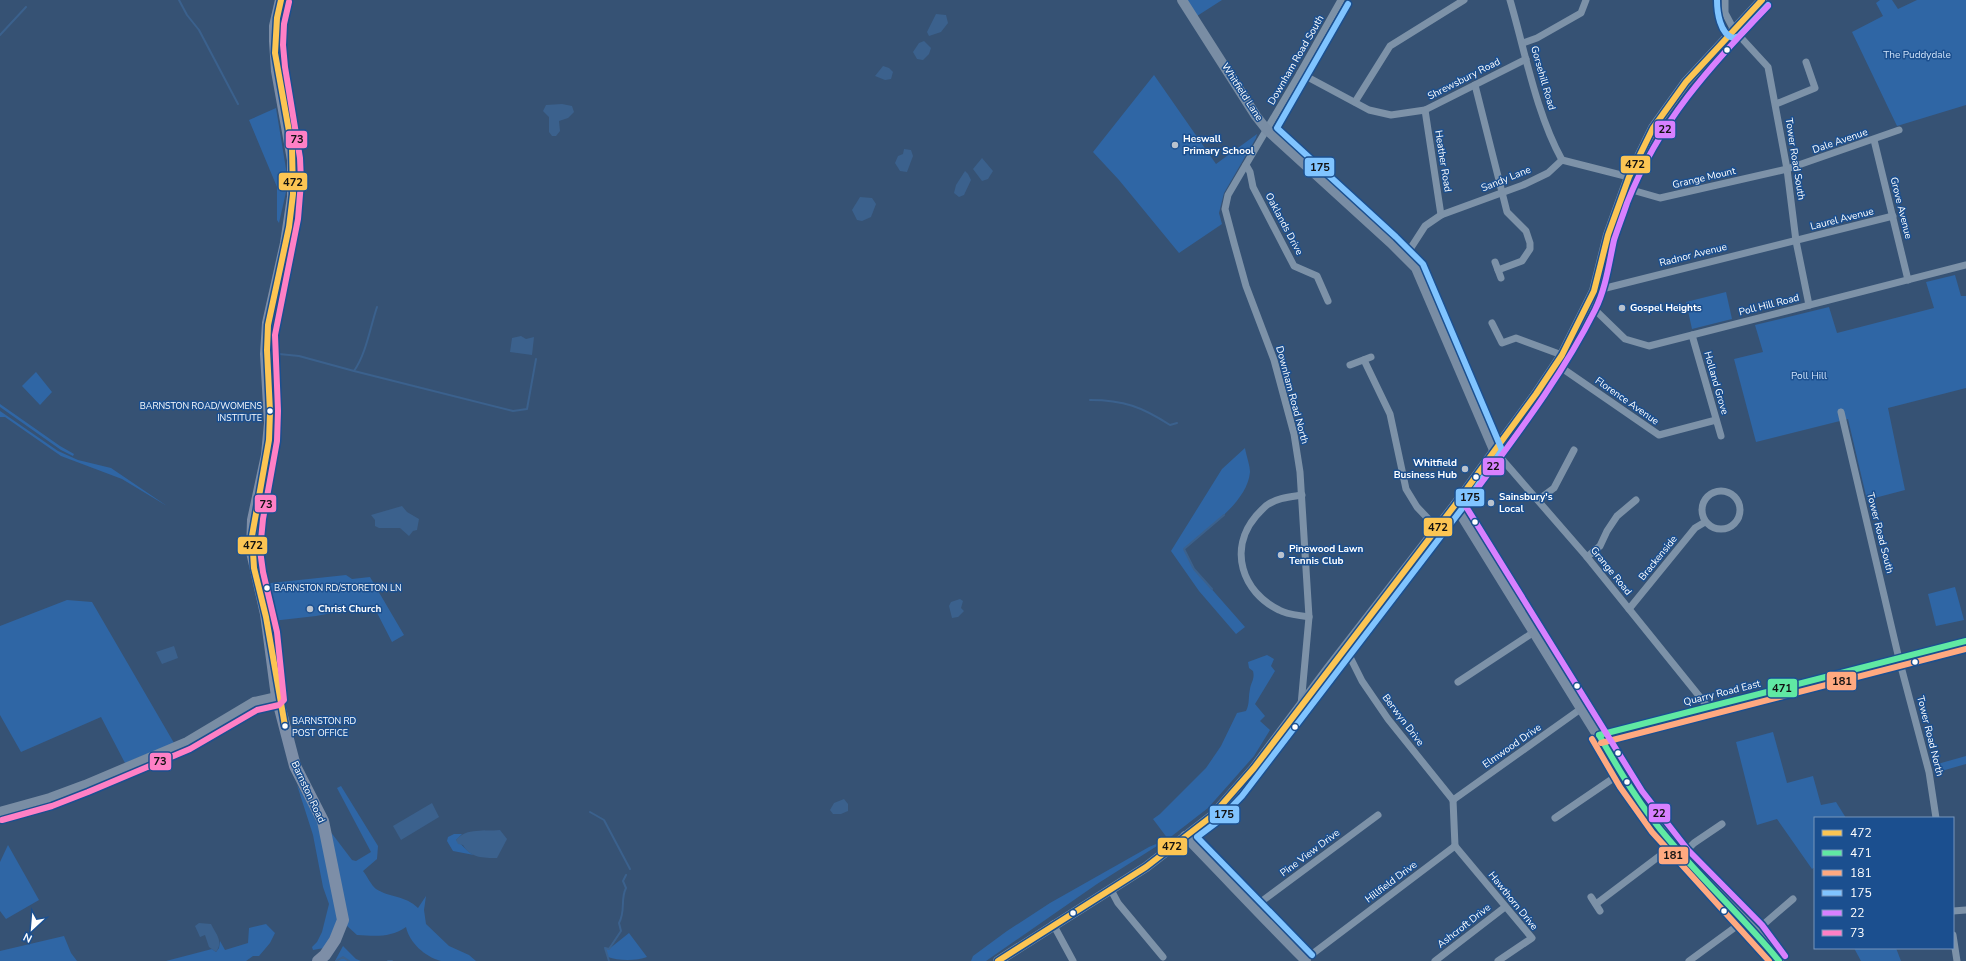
<svg xmlns="http://www.w3.org/2000/svg" width="1966" height="961" font-family="'Nunito Sans',sans-serif">
  <style>
    .green { fill: #2f66a5 }
    .water { fill: #3b618d }
    .lines { fill: none; stroke-linecap: round; stroke-linejoin: round }
    .stream { stroke: #3b618d; stroke-width: 2 }
    .street { stroke: #7d92a8; stroke-width: 7 }
    .secondary { stroke: #798da4; stroke-width: 10 }
    .primary { stroke: #7d8ea7; stroke-width: 12 }
    .bus-1-casing { stroke: #1b4f8f; stroke-width: 9 }
    .bus-2-casing { stroke: #1b4f8f; stroke-width: 9 }
    .bus-3-casing { stroke: #1b4f8f; stroke-width: 9 }
    .bus-4-casing { stroke: #1b4f8f; stroke-width: 9 }
    .bus-5-casing { stroke: #1b4f8f; stroke-width: 9 }
    .bus-6-casing { stroke: #1b4f8f; stroke-width: 9 }
    .bus-1 { stroke: #fcc553; stroke-width: 6 }
    .bus-2 { stroke: #60e9a3; stroke-width: 6 }
    .bus-3 { stroke: #ffa980; stroke-width: 6 }
    .bus-4 { stroke: #80c4ff; stroke-width: 6 }
    .bus-5 { stroke: #d880ff; stroke-width: 6 }
    .bus-6 { stroke: #ff80c5; stroke-width: 6 }
    .bus-dot { fill: #fff; stroke: #1b4f8f; stroke-width: 1.5 }
    .poi-dot { fill: #b9c2ce; stroke: #1b4f8f; stroke-width: 1.5 }
    .labels { text-anchor: middle; dominant-baseline: central; stroke-width: 3; stroke-linejoin: round; paint-order: stroke }
    .bus-label { font-size: 9px; fill: #fff; stroke: #1b4f8f; text-anchor: start }
    .park-label { font-size: 10px; fill: #cfe3fa; stroke: #1b4f8f }
    .street-label { font-size: 10px; fill: #fff; stroke: #1b4f8f }
    .poi-label { font-size: 10px; font-weight: bold; fill: #fff; stroke: #1b4f8f; text-anchor: start }
    .line-badge { stroke: #1b4f8f; stroke-width: 1.5 }
    .pale-badge-label { font-size: 11px; text-anchor: middle; font-weight: bold; fill: #111 }
  </style>
  <rect width="100%" height="100%" fill="#365274"/>
  <g class="green">
    <polygon points="1186,0 1222,0 1197,16"/>
    <polygon points="1880,0 1892,0 1898,9 1917,0 1966,0 1966,105 1897,126 1852,32 1883,16 1876,3"/>
    <polygon points="1154,75 1216,164 1257,134 1256,138 1224,193 1219,213 1222,224 1179,253 1119,180 1093,152"/>
    <polygon points="276,108 287,175 286,192 279,223 277,220 277,187 249,120"/>
    <polygon points="1955,275 1961,296 1966,296 1966,388 1888,408 1905,490 1867,500 1848,419 1756,442 1734,359 1763,352 1755,325 1829,307 1837,333 1934,308 1926,282"/>
    <polygon points="1726,292 1732,319 1692,329 1686,302"/>
    <polygon points="36,372 52,392 40,405 22,386"/>
    <polygon points="0,404 60,446 74,454 73,456 61,450 0,407"/>
    <polygon points="0,411 58,451 78,460 111,468 167,506 122,479 61,456 5,417 0,417"/>
    <path d="M1245,448C1246,455 1250,465 1250,472C1247,504 1205,529 1184,549L1194,569L1245,627L1236,634L1199,591L1171,551L1222,469Z"/>
    <polygon points="346,575 352,579 370,577 404,635 392,642 373,605 316,616 272,621 266,587 271,583"/>
    <polygon points="1955,587 1964,620 1936,626 1928,594"/>
    <polygon points="67,600 92,602 174,743 125,763 101,717 21,752 0,715 0,626"/>
    <path d="M1267,655L1274,659L1271,666L1275,671L1255,704L1265,716L1260,721L1270,730L1254,756L1208,808L1168,839L1097,884L986,961H971L973,956L1007,931L1050,903L1149,847L1168,839L1153,819L1160,814L1206,768L1221,746L1237,713L1246,711C1250,703 1248,698 1250,689C1251,682 1255,679 1253,671L1249,668L1248,662Z"/>
    <polygon points="1773,732 1787,783 1813,776 1821,805 1836,802 1846,818 1815,818 1815,867 1812,869 1777,819 1757,825 1736,742"/>
    <polygon points="1966,756 1966,764 1938,772 1934,765"/>
    <polygon points="297,785 320,823 339,918 334,934 324,948 313,950 312,947 317,942 322,932 329,904 323,887 313,835"/>
    <path d="M341,786L378,846L377,859L363,871C367,876 371,885 376,889C390,898 405,895 418,908L426,896L424,910L426,924L449,946L469,955L476,961C465,961 451,961 441,961C425,957 409,942 406,927C390,938 375,936 357,935L346,925L330,831L352,860L356,861L371,852L337,788Z"/>
    <path d="M454,834H462L456,840C463,845 466,851 474,855L453,851L447,841L448,837Z"/>
    <polygon points="8,845 39,900 6,919 0,911 0,862"/>
    <polygon points="266,924 275,933 270,943 259,956 253,956 246,961 166,961 212,949 216,952 219,948 220,941 225,950 248,943 249,928"/>
    <path d="M629,933L647,957C637,961 618,961 608,957L605,948L609,949Z"/>
    <polygon points="64,936 71,953 77,961 0,961 0,951"/>
    <polygon points="343,946 356,959 361,961 335,961"/>
    <polygon points="1854,948 1896,948 1901,961 1861,961"/>
  </g>
  <g class="water">
    <polygon points="936,14 946,15 948,23 941,32 929,36 927,32"/>
    <polygon points="924,41 931,48 929,54 923,60 917,59 913,52 919,43"/>
    <polygon points="883,66 889,68 893,72 891,79 885,80 875,76"/>
    <polygon points="562,104 572,106 574,112 568,118 559,121 560,131 556,136 552,136 549,132 549,117 543,111 546,105"/>
    <polygon points="904,149 911,150 913,156 907,172 900,171 895,163 898,156 903,154"/>
    <polygon points="982,158 993,171 988,179 982,181 973,169"/>
    <polygon points="965,171 968,174 971,180 964,195 959,197 954,193 956,185"/>
    <polygon points="860,197 872,198 876,204 871,217 862,221 857,220 852,210"/>
    <polygon points="521,336 526,339 534,337 532,355 510,352 512,338"/>
    <polygon points="402,506 407,512 419,519 417,530 413,531 409,536 400,528 379,528 375,526 375,520 371,515"/>
    <polygon points="960,599 963,601 961,608 964,611 958,617 952,618 949,606 951,602"/>
    <polygon points="174,646 178,658 162,664 156,652"/>
    <polygon points="844,799 848,804 848,811 841,814 833,814 830,810 834,803"/>
    <polygon points="432,803 439,817 401,840 393,826"/>
    <path d="M500,830L507,839L497,858C484,858 470,858 463,845L458,844L456,840C467,827 484,832 500,830Z"/>
    <path d="M199,923L211,924C216,934 224,942 216,952L209,947L205,935L200,937L195,926Z"/>
  </g>
  <g class="lines">
    <g class="stream">
      <polyline points="179,0 187,15 199,30 238,104"/>
      <polyline points="0,35 26,7"/>
      <path d="M279,354L299,356L354,371C366,354 370,328 377,307"/>
      <polyline points="354,371 513,411 527,409 536,359"/>
      <path d="M1090,400C1124,400 1142,407 1170,425L1177,423"/>
      <polyline points="1212,589 1194,569 1184,549 1224,515"/>
      <polyline points="590,812 604,820 630,869"/>
      <polyline points="336,961 343,957 349,961"/>
      <polyline points="388,961 392,961"/>
      <path d="M609,961L605,948L609,949L621,931L619,923C626,910 620,900 626,888L623,881L626,875"/>
    </g>
    <g class="street">
      <path d="M1510,0C1525,51 1536,113 1562,160"/>
      <polyline points="1725,0 1725,13 1734,30 1768,67 1787,169 1796,241 1809,305"/>
      <polyline points="1523,43 1537,38 1581,13 1586,0"/>
      <polyline points="1300,73 1369,110 1391,115 1425,110 1526,59"/>
      <polyline points="1475,85 1507,212 1526,231 1530,243 1530,249 1522,261 1498,270"/>
      <polyline points="1355,102 1390,46 1464,0"/>
      <polyline points="1776,104 1815,88 1806,62"/>
      <polyline points="1425,110 1441,215"/>
      <polyline points="1874,140 1908,280"/>
      <polyline points="1246,165 1250,172 1253,187 1294,266 1317,276 1328,301"/>
      <polyline points="1625,188 1660,198 1787,169 1899,130"/>
      <polyline points="1405,257 1425,226 1441,215 1523,185 1548,173 1562,160 1629,177"/>
      <polyline points="1495,262 1501,278"/>
      <polyline points="1594,291 1893,216"/>
      <polyline points="1589,304 1625,339 1649,346 1966,265"/>
      <polyline points="1492,323 1502,343 1516,338 1562,355"/>
      <polyline points="1692,335 1721,436"/>
      <polyline points="1364,360 1390,414 1406,489 1417,507 1437,528"/>
      <polyline points="1556,364 1659,435 1716,420"/>
      <polyline points="1350,365 1371,357"/>
      <polyline points="1841,412 1899,659 1929,772 1936,818"/>
      <polyline points="1494,450 1587,557 1708,707"/>
      <circle cx="1721" cy="510" r="19"/>
      <path d="M1302,495C1289,497 1277,498 1267,505C1263,508 1260,512 1256,516C1228,549 1242,592 1279,610C1288,615 1299,615 1309,617"/>
      <polyline points="1538,500 1554,488 1574,450"/>
      <polyline points="1587,557 1600,546 1607,531 1617,516 1636,500"/>
      <polyline points="1629,609 1695,528 1705,522"/>
      <polyline points="1345,647 1362,681 1388,719 1453,800"/>
      <polyline points="1458,682 1534,632"/>
      <polyline points="1301,705 1309,617 1300,472 1294,434 1274,360 1246,286 1234,243 1225,209 1228,195 1300,73 1341,0"/>
      <polyline points="1599,735 1966,641"/>
      <polyline points="1453,800 1582,708"/>
      <polyline points="1453,800 1455,846"/>
      <polyline points="1555,818 1621,773"/>
      <polyline points="1455,846 1532,938 1498,961"/>
      <polyline points="1682,855 1694,843 1722,824"/>
      <polyline points="1111,890 1118,903 1163,957"/>
      <polyline points="1591,897 1600,911"/>
      <polyline points="1596,904 1674,845"/>
      <polyline points="1254,907 1378,815"/>
      <polyline points="1953,911 1966,910"/>
      <polyline points="1053,924 1073,961"/>
      <polyline points="1756,931 1793,899"/>
      <polyline points="1953,935 1957,961"/>
      <polyline points="1303,961 1455,846"/>
      <polyline points="1435,961 1505,907"/>
      <polyline points="1689,961 1745,920"/>
    </g>
    <g class="secondary">
      <polyline points="1182,0 1256,116 1267,130 1391,243 1416,268 1494,450"/>
      <polyline points="1455,505 1635,796 1682,855 1756,931 1779,961"/>
      <polyline points="0,812 50,798 85,785 187,742 254,702 277,697"/>
      <path d="M1185,836C1225,877 1265,920 1306,961"/>
      <polyline points="998,961 1146,867 1212,816 1254,768 1328,669 1455,505 1536,394 1562,355 1594,291 1608,235 1629,177 1653,128 1686,82 1762,0"/>
    </g>
    <polyline class="primary" points="281,0 275,26 275,41 277,71 293,160 293,197 286,243 268,323 266,354 270,423 267,455 253,520 252,552 266,614 277,697 295,766 323,821 343,920 335,940 325,955 318,961"/>
    <g class="bus-1-casing">
      <g id="bus-1">
        <polyline points="281,0 277,18 275,53 292,148 293,194 289,227 268,325 267,350 270,412 269,440 252,536 254,568 266,617 285,726"/>
        <polyline points="998,961 1146,867 1212,816 1254,768 1455,505 1536,394 1562,355 1594,291 1608,235 1629,177 1653,128 1686,82 1762,0"/>
      </g>
    </g>
    <g class="bus-2-casing">
      <g id="bus-2">
        <polyline points="1599,735 1966,641"/>
        <path d="M1599,735C1620,772 1642,809 1670,841C1705,883 1745,919 1779,961"/>
      </g>
    </g>
    <g class="bus-3-casing">
      <g id="bus-3">
        <polyline points="1592,739 1620,787 1652,832 1769,961"/>
        <polyline points="1601,743 1966,649"/>
      </g>
    </g>
    <g class="bus-4-casing">
      <g id="bus-4">
        <path d="M1717,0C1717,12 1720,34 1733,38L1739,36L1768,5"/>
        <polyline points="1312,955 1197,837 1217,822 1242,796 1461,510 1502,450 1423,264 1396,237 1277,128 1348,4"/>
      </g>
    </g>
    <g class="bus-5-casing">
      <path id="bus-5" d="M1768,6C1708,69 1660,120 1627,203C1623,215 1618,228 1614,240C1609,263 1606,288 1595,310C1560,380 1511,442 1465,505L1642,791L1688,850L1762,925L1785,956"/>
    </g>
    <g class="bus-6-casing">
      <polyline id="bus-6" points="2,820 52,806 88,792 190,749 257,710 279,705 284,700 277,632 263,572 260,550 263,519 277,441 278,411 275,335 298,219 301,182 300,158 285,67 283,45 284,24 289,2"/>
    </g>
    <use href="#bus-1" class="bus-1"/>
    <use href="#bus-2" class="bus-2"/>
    <use href="#bus-3" class="bus-3"/>
    <use href="#bus-4" class="bus-4"/>
    <use href="#bus-5" class="bus-5"/>
    <use href="#bus-6" class="bus-6"/>
  </g>
  <g class="bus-dot">
    <circle cx="1727" cy="50" r="3.5"/>
    <circle cx="270" cy="411" r="3.5"/>
    <circle cx="1476" cy="477" r="3.5"/>
    <circle cx="1475" cy="522" r="3.5"/>
    <circle cx="267" cy="588" r="3.5"/>
    <circle cx="1915" cy="662" r="3.5"/>
    <circle cx="1577" cy="686" r="3.5"/>
    <circle cx="285" cy="726" r="3.5"/>
    <circle cx="1295" cy="727" r="3.5"/>
    <circle cx="1618" cy="753" r="3.5"/>
    <circle cx="1627" cy="782" r="3.5"/>
    <circle cx="1724" cy="911" r="3.5"/>
    <circle cx="1073" cy="913" r="3.5"/>
  </g>
  <g class="poi-dot">
    <circle cx="1175" cy="145" r="4"/>
    <circle cx="1622" cy="308" r="4"/>
    <circle cx="1465" cy="469" r="4"/>
    <circle cx="1491" cy="503" r="4"/>
    <circle cx="1281" cy="555" r="4"/>
    <circle cx="310" cy="609" r="4"/>
  </g>
  <g class="labels">
    <g class="bus-label">
      <text x="262" y="406" text-anchor="end">BARNSTON ROAD/WOMENS<tspan x="262" dy="12">INSTITUTE</tspan></text>
      <text x="274" y="588">BARNSTON RD/STORETON LN</text>
      <text x="292" y="721">BARNSTON RD<tspan x="292" dy="12">POST OFFICE</tspan></text>
    </g>
    <g class="park-label">
      <text x="1917" y="55">The Puddydale</text>
      <text x="1809" y="376">Poll Hill</text>
    </g>
    <g class="street-label">
      <text transform="translate(1296 60) rotate(-60)">Downham Road South</text>
      <text transform="translate(1543 78) rotate(74)">Gorsehill Road</text>
      <text transform="translate(1464 79) rotate(-27)">Shrewsbury Road</text>
      <text transform="translate(1242 92) rotate(57)">Whitfield Lane</text>
      <text transform="translate(1840 141) rotate(-19)">Dale Avenue</text>
      <text transform="translate(1795 159) rotate(81)">Tower Road South</text>
      <text transform="translate(1443 161) rotate(81)">Heather Road</text>
      <text transform="translate(1704 178) rotate(-13)">Grange Mount</text>
      <text transform="translate(1506 179) rotate(-22)">Sandy Lane</text>
      <text transform="translate(1901 208) rotate(76)">Grove Avenue</text>
      <text transform="translate(1842 219) rotate(-14)">Laurel Avenue</text>
      <text transform="translate(1284 224) rotate(62)">Oaklands Drive</text>
      <text transform="translate(1693 255) rotate(-14)">Radnor Avenue</text>
      <text transform="translate(1769 305) rotate(-14)">Poll Hill Road</text>
      <text transform="translate(1716 383) rotate(74)">Holland Grove</text>
      <text transform="translate(1292 395) rotate(75)">Downham Road North</text>
      <text transform="translate(1627 401) rotate(35)">Florence Avenue</text>
      <text transform="translate(1880 533) rotate(76)">Tower Road South</text>
      <text transform="translate(1658 558) rotate(-51)">Brackenside</text>
      <text transform="translate(1611 571) rotate(51)">Grange Road</text>
      <text transform="translate(1722 693) rotate(-14)">Quarry Road East</text>
      <text transform="translate(1403 720) rotate(53)">Berwyn Drive</text>
      <text transform="translate(1930 736) rotate(76)">Tower Road North</text>
      <text transform="translate(1512 746) rotate(-35)">Elmwood Drive</text>
      <text transform="translate(308 792) rotate(65)">Barnston Road</text>
      <text transform="translate(1310 853) rotate(-37)">Pine View Drive</text>
      <text transform="translate(1391 882) rotate(-37)">Hillfield Drive</text>
      <text transform="translate(1513 901) rotate(51)">Hawthorn Drive</text>
      <text transform="translate(1464 926) rotate(-38)">Ashcroft Drive</text>
    </g>
    <g class="poi-label">
      <text x="1183" y="139">Heswall<tspan x="1183" dy="12">Primary School</tspan></text>
      <text x="1630" y="308">Gospel Heights</text>
      <text x="1457" y="463" text-anchor="end">Whitfield<tspan x="1457" dy="12">Business Hub</tspan></text>
      <text x="1499" y="497">Sainsbury's<tspan x="1499" dy="12">Local</tspan></text>
      <text x="1289" y="549">Pinewood Lawn<tspan x="1289" dy="12">Tennis Club</tspan></text>
      <text x="318" y="609">Christ Church</text>
    </g>
  </g>
  <g class="line-badge">
    <rect x="1654" y="120" width="22" height="19" rx="4" fill="#d880ff"/>
    <rect x="285" y="130" width="23" height="19" rx="4" fill="#ff80c5"/>
    <rect x="1620" y="155" width="31" height="19" rx="4" fill="#fcc553"/>
    <rect x="1304" y="157" width="31" height="20" rx="4" fill="#80c4ff"/>
    <rect x="278" y="172" width="30" height="19" rx="4" fill="#fcc553"/>
    <rect x="1482" y="457" width="23" height="19" rx="4" fill="#d880ff"/>
    <rect x="1455" y="488" width="30" height="19" rx="4" fill="#80c4ff"/>
    <rect x="254" y="494" width="23" height="19" rx="4" fill="#ff80c5"/>
    <rect x="1423" y="517" width="30" height="20" rx="4" fill="#fcc553"/>
    <rect x="237" y="536" width="31" height="19" rx="4" fill="#fcc553"/>
    <rect x="1826" y="671" width="31" height="20" rx="4" fill="#ffa980"/>
    <rect x="1767" y="678" width="31" height="20" rx="4" fill="#60e9a3"/>
    <rect x="149" y="752" width="23" height="19" rx="4" fill="#ff80c5"/>
    <rect x="1648" y="803" width="23" height="20" rx="4" fill="#d880ff"/>
    <rect x="1209" y="805" width="31" height="19" rx="4" fill="#80c4ff"/>
    <rect x="1157" y="837" width="31" height="19" rx="4" fill="#fcc553"/>
    <rect x="1658" y="846" width="31" height="19" rx="4" fill="#ffa980"/>
  </g>
  <g class="pale-badge-label">
    <text x="1665" y="133">22</text>
    <text x="297" y="143">73</text>
    <text x="1635" y="168">472</text>
    <text x="1320" y="171">175</text>
    <text x="293" y="186">472</text>
    <text x="1493" y="470">22</text>
    <text x="1470" y="501">175</text>
    <text x="266" y="508">73</text>
    <text x="1438" y="531">472</text>
    <text x="253" y="549">472</text>
    <text x="1842" y="685">181</text>
    <text x="1782" y="692">471</text>
    <text x="160" y="765">73</text>
    <text x="1659" y="817">22</text>
    <text x="1224" y="818">175</text>
    <text x="1172" y="850">472</text>
    <text x="1673" y="859">181</text>
  </g>
  <rect x="1814" y="817" width="140" height="132" fill="#1b4f8f" stroke="#7695bc"/>
  <rect x="1822" y="830" width="20" height="6" fill="#fcc553" stroke="#7695bc"/>
  <text x="1850" y="837" font-size="12" fill="#ffffff">472</text>
  <rect x="1822" y="850" width="20" height="6" fill="#60e9a3" stroke="#7695bc"/>
  <text x="1850" y="857" font-size="12" fill="#ffffff">471</text>
  <rect x="1822" y="870" width="20" height="6" fill="#ffa980" stroke="#7695bc"/>
  <text x="1850" y="877" font-size="12" fill="#ffffff">181</text>
  <rect x="1822" y="890" width="20" height="6" fill="#80c4ff" stroke="#7695bc"/>
  <text x="1850" y="897" font-size="12" fill="#ffffff">175</text>
  <rect x="1822" y="910" width="20" height="6" fill="#d880ff" stroke="#7695bc"/>
  <text x="1850" y="917" font-size="12" fill="#ffffff">22</text>
  <rect x="1822" y="930" width="20" height="6" fill="#ff80c5" stroke="#7695bc"/>
  <text x="1850" y="937" font-size="12" fill="#ffffff">73</text>
  <g transform="translate(32 929) rotate(206)" stroke="#1b4f8f" stroke-width="3" paint-order="stroke">
  <path d="M0-3L7 15L0 10L-7 15Z" fill="#ffffff"/>
  <text y="-6" font-size="11" font-weight="bold" text-anchor="middle" fill="#ffffff">N</text>
  </g>
</svg>
